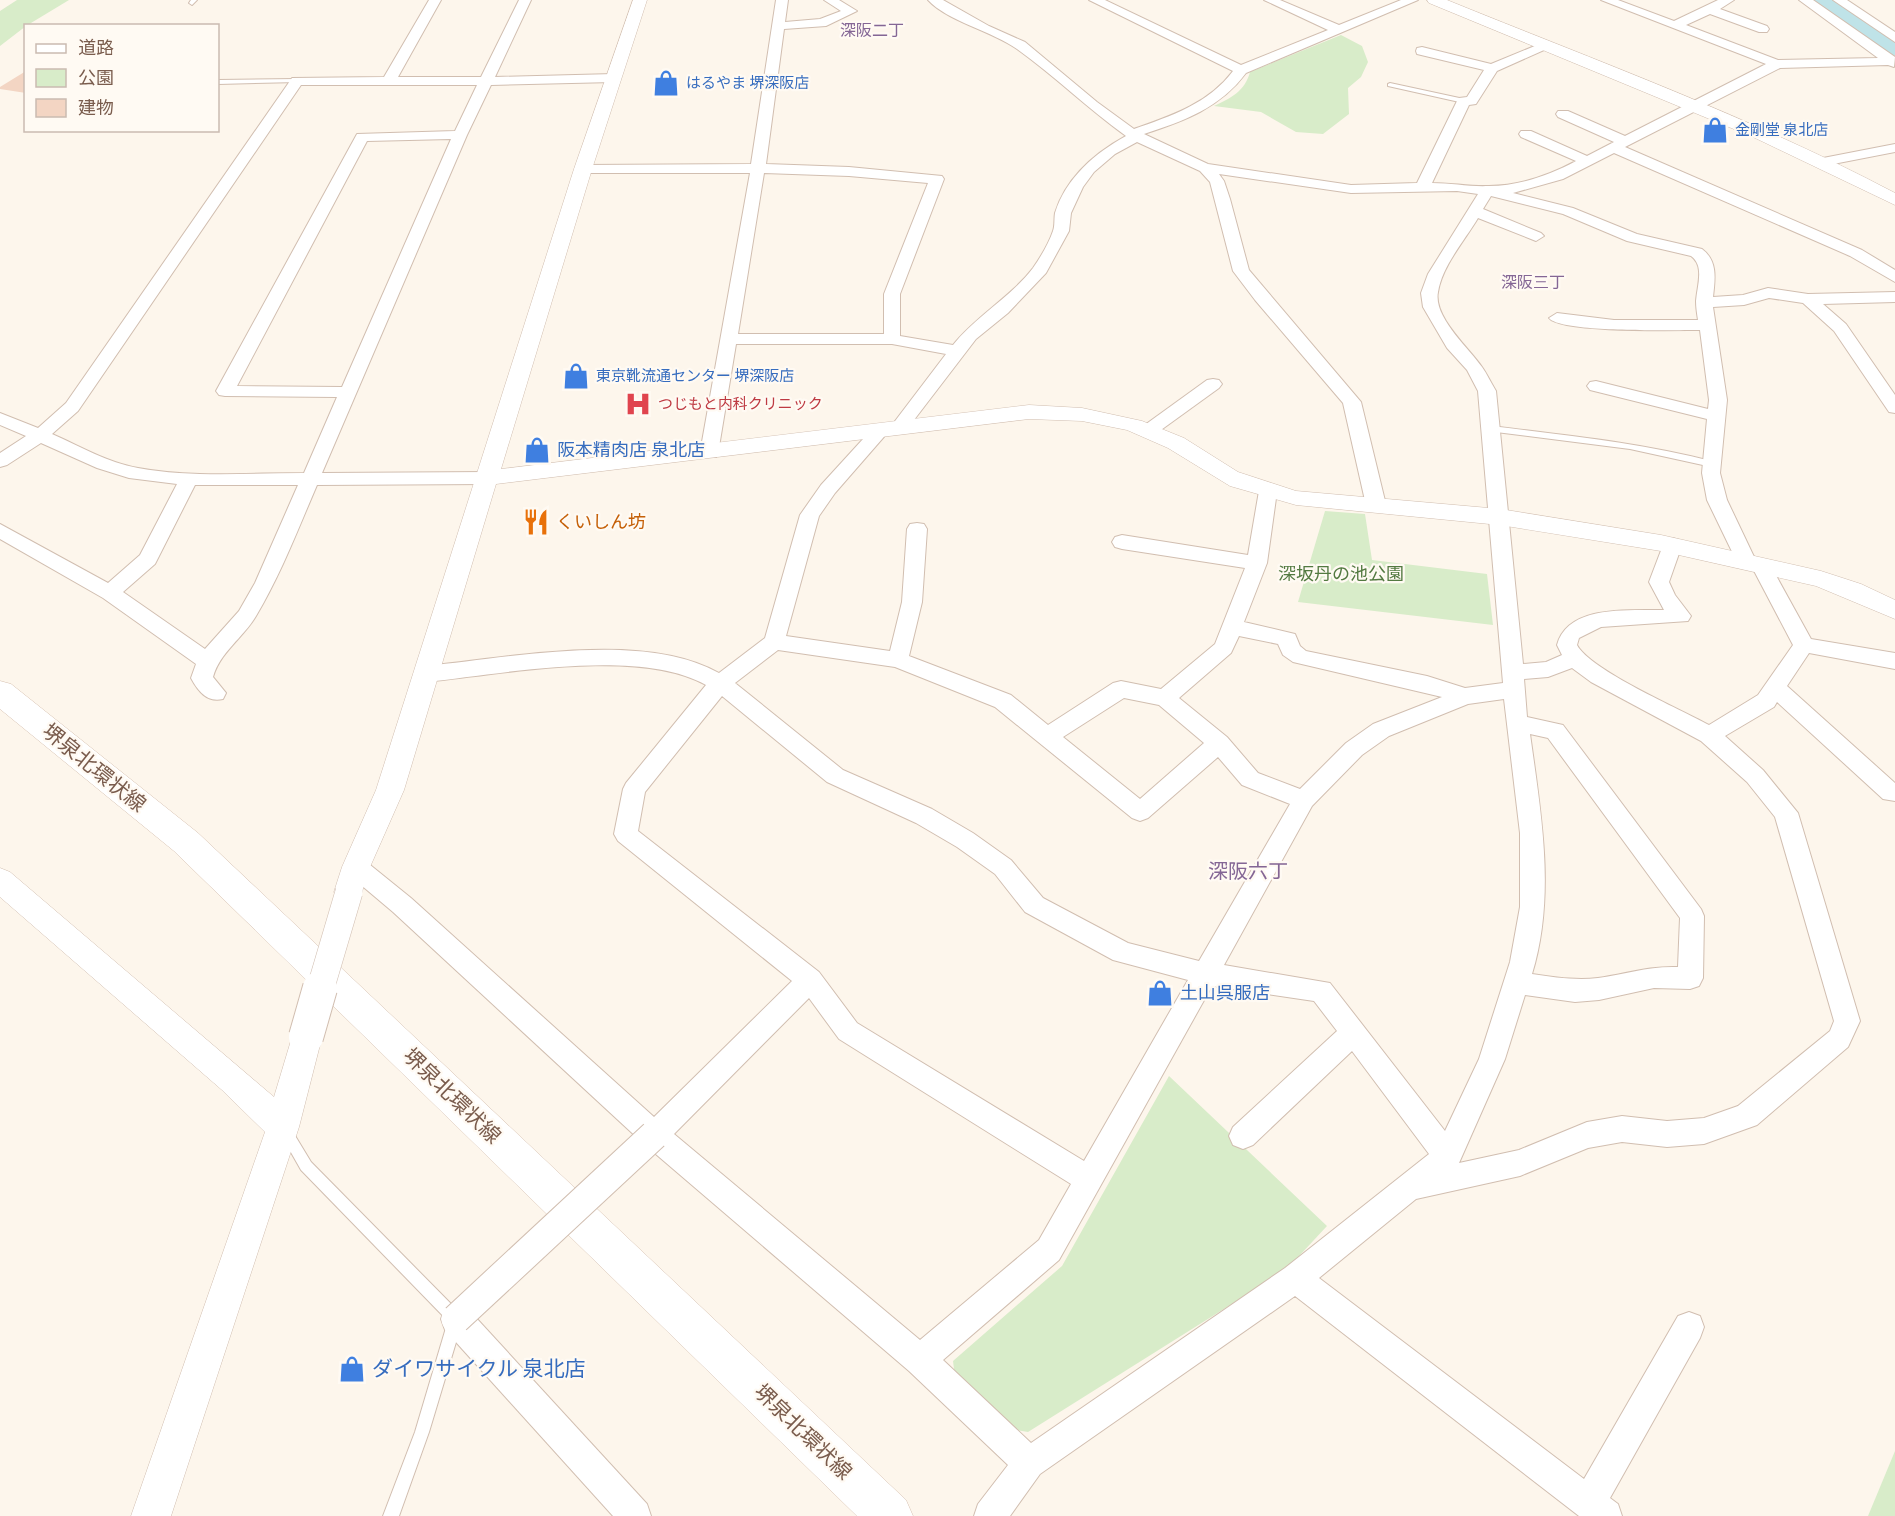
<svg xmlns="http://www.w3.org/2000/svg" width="1895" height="1516" font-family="Signika,'Noto Sans JP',sans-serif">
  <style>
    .green { fill: #d8ecc9 }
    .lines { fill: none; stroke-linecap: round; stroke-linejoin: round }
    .river { fill: #bfe3e8; fill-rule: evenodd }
    .building { fill: #f3d5c3 }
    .service-casing { stroke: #d1beb0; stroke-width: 2 }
    .minor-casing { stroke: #d1beb0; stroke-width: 2 }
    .tertiary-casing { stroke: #d1beb0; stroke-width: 1 }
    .secondary-casing { stroke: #d6c0b0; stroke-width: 1 }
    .service { fill: #fff; fill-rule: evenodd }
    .minor { fill: #fff; fill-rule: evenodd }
    .tertiary { fill: #fff; fill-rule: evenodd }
    .secondary { fill: #fff; fill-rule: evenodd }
    .minor-bridge-casing { stroke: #d1beb0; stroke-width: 31; stroke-linecap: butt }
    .tertiary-bridge-far1-casing { stroke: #d1beb0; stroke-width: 28; stroke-linecap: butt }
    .tertiary-bridge-casing { stroke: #d1beb0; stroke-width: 36; stroke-linecap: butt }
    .minor-bridge { stroke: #fff; stroke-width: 29 }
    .tertiary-bridge-far1 { stroke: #fff; stroke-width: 27 }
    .tertiary-bridge { stroke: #fff; stroke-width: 34 }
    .labels { text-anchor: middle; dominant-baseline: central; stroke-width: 4.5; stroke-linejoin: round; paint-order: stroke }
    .far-shop-label { font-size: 15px; fill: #366cbe; stroke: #fffaf3; text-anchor: start }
    .far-health-label { font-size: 15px; fill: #be3a42; stroke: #fffaf3; text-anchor: start }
    .far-neighbourhood-label { font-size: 16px; fill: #846695; stroke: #fffaf3 }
    .shop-label { font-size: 18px; fill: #366cbe; stroke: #fffaf3; text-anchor: start }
    .food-label { font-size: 18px; fill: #c56008; stroke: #fffaf3; text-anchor: start }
    .park-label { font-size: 18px; fill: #537a41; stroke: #fffaf3 }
    .neighbourhood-label { font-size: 20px; fill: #846695; stroke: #fffaf3 }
    .near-street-label { font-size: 21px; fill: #7a5c4d; stroke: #fffaf3 }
    .near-shop-label { font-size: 21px; fill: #366cbe; stroke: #fffaf3; text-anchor: start }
  </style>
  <rect width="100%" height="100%" fill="#fdf6ec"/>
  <g class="green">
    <polygon points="17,0 69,0 26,26 0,46 0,11"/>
    <path d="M1341,35L1362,46L1368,62L1361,77L1348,88L1349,114L1323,134L1296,132L1261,112L1214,106C1231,98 1245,91 1250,72Z"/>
    <polygon points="1325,511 1365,514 1372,560 1487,574 1493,625 1298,602"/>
    <polygon points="1169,1076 1327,1226 1286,1270 1028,1432 1011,1429 955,1377 953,1361 1062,1266"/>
    <polygon points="1895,1451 1895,1516 1868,1516"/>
  </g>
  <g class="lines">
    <polygon class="river" points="1807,0 1840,0 1895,42 1895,66 1885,63 1831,19 1811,6"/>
  </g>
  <polygon class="building" points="26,71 26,93 0,89 0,87"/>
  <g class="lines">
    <g class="service-casing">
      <g id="service">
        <polygon points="191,0 197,0 192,5 189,3"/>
        <polygon points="297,79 299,80 299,82 218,84 218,80"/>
        <polygon points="1390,83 1464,99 1467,101 1464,103 1388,86 1388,84"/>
        <path d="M1491,426C1566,435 1642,443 1715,462L1716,464L1712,467L1630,449L1488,431L1487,429Z"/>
        <polygon points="286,1127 291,1129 311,1162 461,1314 463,1319 429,1432 399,1516 383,1516 415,1432 448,1321 301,1170 280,1133 281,1129"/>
      </g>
    </g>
    <g class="minor-casing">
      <g id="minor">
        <path d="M429,0H441L398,77H481L519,0H531L495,77L614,74L621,78L614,82L491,85L467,135L322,473L489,472L496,474L498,478L496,482L489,484L317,485C298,529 281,574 256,616C243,638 220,652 213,677L226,693L223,699C207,703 198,691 191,678L196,664L103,598L0,539V524L108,583L140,555L177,484L129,478L97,468L41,443L7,465L0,467V453L26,436L0,425V413L38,428L66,403L292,78L384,77ZM301,85H477L455,131L357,134L216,391L219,395L225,396L337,397L304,473C249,473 192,478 138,468C108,463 80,446 52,434L78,411ZM451,139L342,387L237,386L367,141ZM195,485H298L255,583L239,611L205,649L123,592L155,564Z"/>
        <path d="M776,0H788L785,22L820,19L841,11L824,0H839L857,11L826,26L784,29L766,164L849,167L942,176L944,179L900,294V336L953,345C976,316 1010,298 1033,268C1040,258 1049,243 1053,231C1055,226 1054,219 1055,213C1066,178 1095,153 1126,136C1088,109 1055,76 1017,49C994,32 947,21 928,0H943L989,26L1025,42L1097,102L1134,129C1171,116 1208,104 1233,71L1089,0H1105L1241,65L1328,30L1264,0H1280L1339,25L1401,0H1418L1246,73C1220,108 1184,121 1144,134L1208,164L1351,185L1417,183L1457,101L1459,98L1467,97L1484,70L1417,54L1416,51L1417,48L1422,47L1491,64L1542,43H1552L1553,46L1497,71L1476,104L1469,105L1432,183C1452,183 1470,187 1489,186C1519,186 1550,175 1576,161L1521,137L1519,134L1521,131H1531L1587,156L1614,142L1558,117L1556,114L1558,111H1568L1625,136L1766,64L1601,0H1618L1674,21L1718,0H1734L1720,9L1767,26L1769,29L1767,32H1759L1710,14L1686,25L1778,60L1878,58L1799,0H1813L1895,57L1894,67L1888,65L1780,68L1625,147L1862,250L1895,270V282L1850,256L1614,153L1563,179L1513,193L1573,208L1637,234L1702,249C1718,261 1715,279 1713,297L1743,295L1768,288L1808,294L1895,292V302L1823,304L1846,324L1895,395V413L1889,412L1834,331L1803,303L1769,298L1744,305L1713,307L1727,400L1720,473L1727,500L1756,561H1768L1811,639L1895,653V669L1809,653L1787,686L1895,783V801L1883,799L1777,702L1774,707L1725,736L1763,770L1798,813L1860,1021L1848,1047L1757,1125L1704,1144L1667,1147L1622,1142L1588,1148L1520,1176L1416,1199L1319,1278L1584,1479L1678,1316L1689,1312L1700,1316L1704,1327L1700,1338L1610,1498L1618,1504L1622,1516H1579L1295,1296L1040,1474L1010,1516H974L978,1504L1008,1465L909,1371L644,1144L393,912L348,874L344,867L348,860L356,857L364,860L411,898L654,1117L792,981L618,841L614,834L623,789L626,783L706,685C639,647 502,674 426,682L418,679L415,674L418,669L426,666C510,658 643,630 719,673L765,638L800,515L821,485L874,427H886L889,431L835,493L819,516L786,636L890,651L902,602L907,529L910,524L917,523L924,524L927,529L922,602L909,656L1011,695L1048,725L1113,683L1121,681L1161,689L1215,644L1245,568L1122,549L1115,547L1112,542L1115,537L1122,535L1248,555L1259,491L1261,487H1275L1277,491L1267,563L1244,622L1295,634L1300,646L1306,651L1427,676L1465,688L1503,683L1478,391L1467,370L1447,348L1423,307L1421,293L1428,274L1478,194L1457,191L1351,193L1219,174L1224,181L1230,199L1249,270L1361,402L1386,505L1383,509L1376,511L1369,509L1366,505L1343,403L1255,300L1233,271L1210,182L1200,171L1137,142L1115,154L1094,172L1083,187L1071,213L1069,231L1046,273L1008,313L976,339L904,433H892L889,429L946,354L892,344H736L718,453L716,457H702L700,453L750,173H583L576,169L583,165L751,164ZM764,173L849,176L928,183L884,294V334H738ZM1491,196L1563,214L1627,241L1691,256C1705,266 1697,286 1696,301C1696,307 1697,314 1698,320H1614L1557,313L1549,318C1560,333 1676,330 1700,330L1709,400L1708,409L1596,381L1590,382L1587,386L1590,390L1707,419L1702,473L1707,500L1737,562L1740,567H1752L1793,645L1758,695L1709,725C1680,709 1590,670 1577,645L1579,638L1601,627L1688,621L1691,616L1675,595L1669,582L1682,545L1679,540L1672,538L1665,540L1649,582L1664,610C1630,611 1568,604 1557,645L1562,655L1546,662L1523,664L1496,391C1491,383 1487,374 1482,367C1469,348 1433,317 1438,292C1442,266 1465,240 1478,218L1531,239L1536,241L1544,236L1541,233L1483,209ZM1239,636L1278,644L1283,655L1293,662L1442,697L1373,724L1346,743L1300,789L1258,773L1227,737L1179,698L1231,653ZM778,650L895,667L995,707L1132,818L1140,821L1148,818L1218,757L1242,785L1290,804L1199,961L1128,943L1043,898L1011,860L973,833L932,809L843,770L735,683ZM1572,668L1591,682L1701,741L1747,782L1775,817L1834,1021L1830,1031L1738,1106L1704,1118L1667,1121L1622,1116L1587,1122L1519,1150L1459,1163L1505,1059L1525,995L1575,1002L1599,1000L1654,988L1690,989L1699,986L1703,978L1704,916L1701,909L1563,725L1527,717L1524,679L1548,677ZM722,696L827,782L916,823L957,847L995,874L1025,912L1113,960L1188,980L1084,1161L857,1023L819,972L638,831L645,792ZM1124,698L1159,705L1204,743L1140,799L1063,737ZM1504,699L1520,833V907L1510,962L1479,1059L1445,1131L1330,983L1224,965L1312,806L1362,755L1389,736L1468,704ZM1530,734L1548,738L1680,918L1678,967C1647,966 1627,974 1598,978C1576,981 1554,977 1532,974C1556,896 1541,813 1530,734ZM1212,986L1314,1001L1337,1031L1233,1127L1229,1136L1233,1145L1243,1149L1253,1145L1352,1051L1429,1154L1285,1268L1031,1443L943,1360L1059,1260ZM809,998L839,1039L1071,1184L1039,1240L920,1340L674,1134Z"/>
        <polygon points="1833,0 1847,0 1895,32 1895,42"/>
        <polygon points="1895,144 1895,152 1823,166 1816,162 1823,158"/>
        <polygon points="1213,379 1219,380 1222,384 1219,388 1154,435 1142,435 1139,431 1142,427 1207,380"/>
        <polygon points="456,1304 467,1308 647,1504 651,1516 613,1516 445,1330 441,1319 445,1308"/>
      </g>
    </g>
    <g class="tertiary-casing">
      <g id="tertiary">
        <polygon points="633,0 647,0 592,169 501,469 1029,405 1082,408 1142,421 1184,438 1238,472 1296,491 1500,509 1661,535 1821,571 1861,584 1895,600 1895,619 1816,586 1661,551 1500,525 1296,505 1230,486 1168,448 1127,430 1082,421 1029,419 496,484 404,790 370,867 359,901 349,904 339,901 334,892 342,867 376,790 574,169"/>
        <path d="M1427,0H1447C1597,61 1751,117 1895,193V205L1753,137L1429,3Z"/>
        <polygon points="0,868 10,872 274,1097 295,1027 306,1023 317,1027 322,1037 299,1127 171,1516 131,1516 265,1132 222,1090 0,897"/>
      </g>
    </g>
    <g class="secondary-casing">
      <polygon id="secondary" points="0,681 11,684 198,833 906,1500 913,1516 857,1516 174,851 0,709"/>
    </g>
    <use href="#service" class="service"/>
    <use href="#minor" class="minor"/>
    <use href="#tertiary" class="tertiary"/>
    <use href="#secondary" class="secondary"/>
    <g class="minor-bridge-casing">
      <polyline id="minor-bridge" points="456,1319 654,1135"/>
    </g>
    <g class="tertiary-bridge-far1-casing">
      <polyline id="tertiary-bridge-far1" points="320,990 349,892"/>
    </g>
    <g class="tertiary-bridge-casing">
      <polyline id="tertiary-bridge" points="306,1037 320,988"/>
    </g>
    <use href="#minor-bridge" class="minor-bridge"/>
    <use href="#tertiary-bridge-far1" class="tertiary-bridge-far1"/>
    <use href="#tertiary-bridge" class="tertiary-bridge"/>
  </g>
  <defs>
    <g id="shop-bare" transform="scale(2.07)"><path d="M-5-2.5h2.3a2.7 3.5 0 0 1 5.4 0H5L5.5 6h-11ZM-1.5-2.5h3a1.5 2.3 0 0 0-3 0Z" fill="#3f7fe0" stroke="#fffaf3" stroke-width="2.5" paint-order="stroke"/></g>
    <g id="hospital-bare" transform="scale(2.07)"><path d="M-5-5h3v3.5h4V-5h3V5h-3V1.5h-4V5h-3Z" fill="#e0444e" stroke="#fffaf3" stroke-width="2.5" paint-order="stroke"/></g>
    <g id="restaurant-bare" transform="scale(2.07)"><path d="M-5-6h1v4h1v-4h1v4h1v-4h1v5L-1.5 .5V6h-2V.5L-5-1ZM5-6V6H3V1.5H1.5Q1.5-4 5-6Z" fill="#e8710a" stroke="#fffaf3" stroke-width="2.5" paint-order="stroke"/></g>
  </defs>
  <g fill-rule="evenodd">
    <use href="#shop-bare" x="666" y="83"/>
    <use href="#shop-bare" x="1715" y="130"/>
    <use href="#shop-bare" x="576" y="376"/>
    <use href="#hospital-bare" x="638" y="404"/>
    <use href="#shop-bare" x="537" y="450"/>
    <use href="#restaurant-bare" x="536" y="522"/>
    <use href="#shop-bare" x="1160" y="993"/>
    <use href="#shop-bare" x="352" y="1369"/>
  </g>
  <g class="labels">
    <g class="far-shop-label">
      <text x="686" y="83">はるやま 堺深阪店</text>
      <text x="1735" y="130">金剛堂 泉北店</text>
      <text x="596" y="376">東京靴流通センター 堺深阪店</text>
    </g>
    <g class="far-health-label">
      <text x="658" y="404">つじもと内科クリニック</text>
    </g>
    <g class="far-neighbourhood-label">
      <text x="872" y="31">深阪二丁</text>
      <text x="1533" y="283">深阪三丁</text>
    </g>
    <g class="shop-label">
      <text x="557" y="450">阪本精肉店 泉北店</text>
      <text x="1180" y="993">土山呉服店</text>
    </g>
    <g class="food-label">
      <text x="556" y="522">くいしん坊</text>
    </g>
    <g class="park-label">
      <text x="1341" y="574">深坂丹の池公園</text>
    </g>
    <g class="neighbourhood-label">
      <text x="1248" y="871">深阪六丁</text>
    </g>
    <g class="near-street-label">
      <text transform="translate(94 768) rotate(39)">堺泉北環状線</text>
      <text transform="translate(452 1096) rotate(44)">堺泉北環状線</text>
      <text transform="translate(803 1432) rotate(44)">堺泉北環状線</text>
    </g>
    <g class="near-shop-label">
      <text x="372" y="1369">ダイワサイクル 泉北店</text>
    </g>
  </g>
  <rect x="24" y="24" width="195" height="108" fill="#fffaf3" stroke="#cabbb1" stroke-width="1.5"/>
  <rect x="36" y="44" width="30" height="9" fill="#ffffff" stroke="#cabbb1" stroke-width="1.5"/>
  <text x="78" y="54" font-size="18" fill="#7a5c4d">道路</text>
  <rect x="36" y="69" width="30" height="18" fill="#d8ecc9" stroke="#cabbb1" stroke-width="1.5"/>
  <text x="78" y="84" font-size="18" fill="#7a5c4d">公園</text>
  <rect x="36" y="99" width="30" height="18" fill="#f3d5c3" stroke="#cabbb1" stroke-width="1.5"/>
  <text x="78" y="114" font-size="18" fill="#7a5c4d">建物</text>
</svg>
